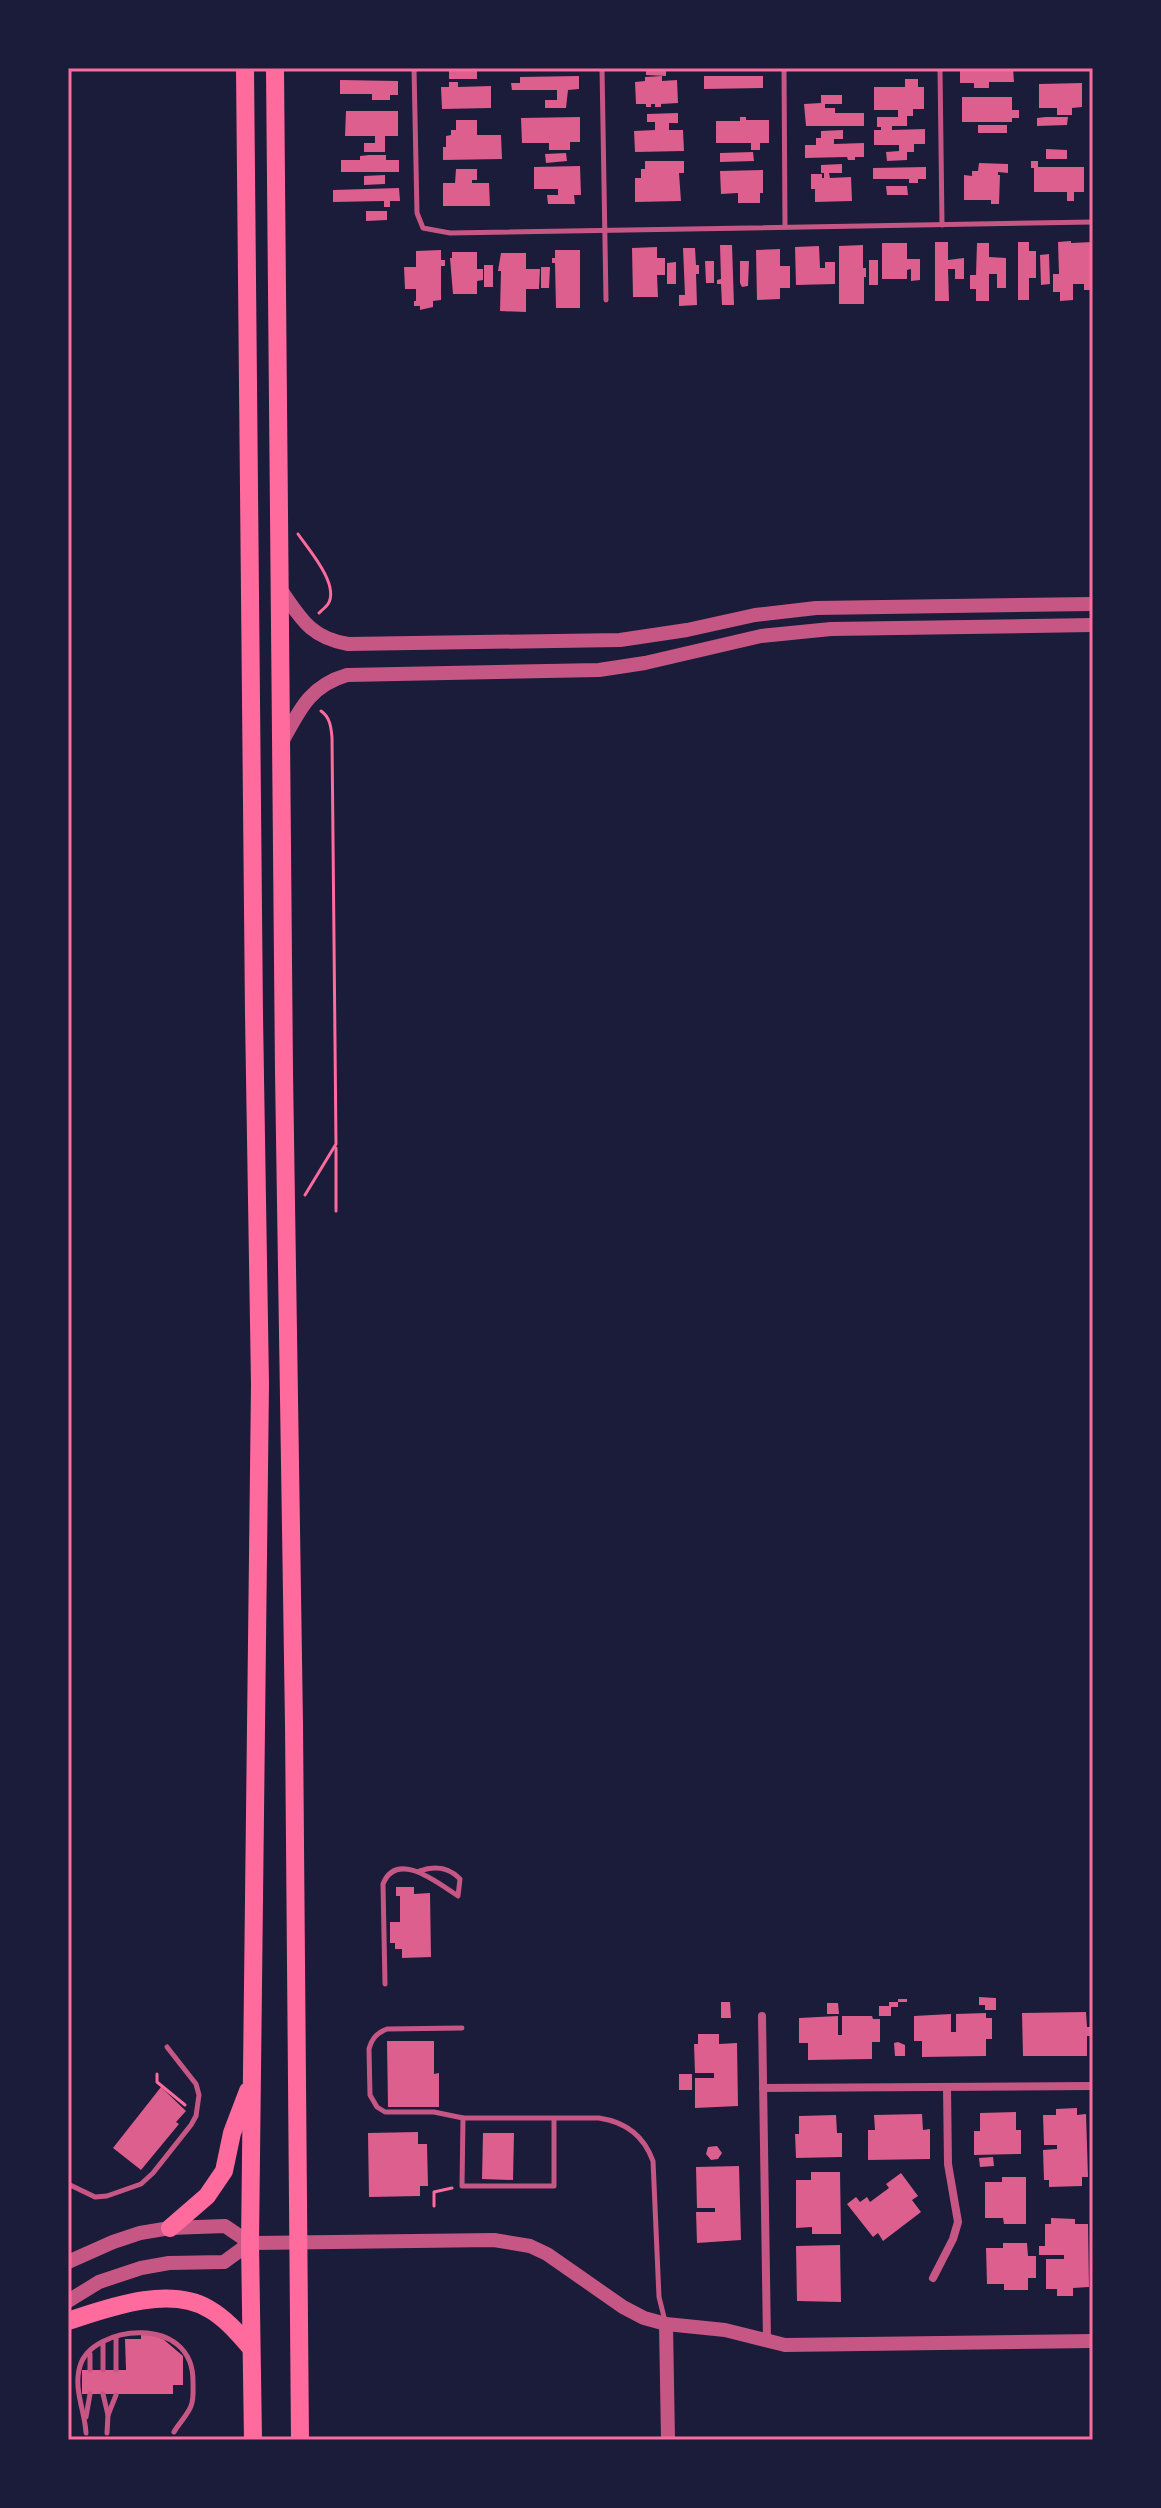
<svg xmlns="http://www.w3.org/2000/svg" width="1161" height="2508" font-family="'Public Sans',sans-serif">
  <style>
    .building { fill: #dd5f8e }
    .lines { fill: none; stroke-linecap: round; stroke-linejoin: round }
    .path { stroke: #ff6b9d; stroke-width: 3 }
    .service { stroke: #c65784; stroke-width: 5 }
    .minor { stroke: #c65784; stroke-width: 8 }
    .tertiary { stroke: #c65784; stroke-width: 14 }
    .trunk { stroke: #ff6b9d; stroke-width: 18 }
    .neatline { fill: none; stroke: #ff6b9d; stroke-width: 3 }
  </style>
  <rect width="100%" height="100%" fill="#1b1b3a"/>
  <g class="building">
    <polygon points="646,68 666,68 666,76 646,75"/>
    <polygon points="960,68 1013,68 1014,82 989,82 989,88 974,88 974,83 960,83"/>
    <polygon points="477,70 477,79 449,79 449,71"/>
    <polygon points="579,76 579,89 568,90 566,108 545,108 545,100 557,100 557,90 512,90 511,83 520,83 520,77"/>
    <polygon points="662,76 662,81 677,80 678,103 661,104 661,107 655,107 655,104 651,104 651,107 646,107 646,104 636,104 635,82 645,81 645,77"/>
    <polygon points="704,76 763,76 763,88 704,89"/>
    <polygon points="905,79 918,79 918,87 924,87 924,109 913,109 913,116 907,116 907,126 892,126 892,130 925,129 925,144 914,144 914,152 907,152 907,160 887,161 886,152 899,151 899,145 874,145 874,130 881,130 881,127 877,127 877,117 898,117 898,110 874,110 874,87 905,87"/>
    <polygon points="340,80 398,81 398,95 390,95 390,100 372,100 372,94 340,94"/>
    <polygon points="449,82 458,82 458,87 491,86 491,108 442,109 441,87 449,87"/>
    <polygon points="1082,83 1082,107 1072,108 1072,115 1057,115 1057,108 1039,108 1039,84"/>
    <polygon points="821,95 842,95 842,104 825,104 825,108 835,108 835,113 864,113 864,126 806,126 804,104 821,103"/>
    <polygon points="962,97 1012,97 1012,110 1019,110 1019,118 1012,118 1012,122 962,122"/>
    <polygon points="346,111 398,111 398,136 385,136 385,152 364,152 364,143 375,143 375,136 345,136"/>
    <polygon points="678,113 678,123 669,123 669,130 683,130 684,151 635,152 634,131 655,130 655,122 647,122 647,114"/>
    <polygon points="580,117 580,142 570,142 570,150 549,150 549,143 522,143 521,118"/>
    <polygon points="740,117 746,117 746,120 769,120 769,143 760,143 760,150 751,150 751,143 716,143 716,121 740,121"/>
    <polygon points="1046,117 1068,117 1067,125 1037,126 1037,118"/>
    <polygon points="456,120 477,120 477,135 501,135 502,159 443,160 443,147 446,147 446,136 451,135 451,130 456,130"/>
    <rect x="978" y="125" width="29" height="8"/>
    <polygon points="843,130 843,139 834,139 834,144 864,143 864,157 855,157 855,160 848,160 847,157 805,158 805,145 816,145 816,138 821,138 821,131"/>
    <polygon points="1046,149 1067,150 1067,159 1046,159"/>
    <polygon points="753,152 754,161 720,162 720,153"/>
    <polygon points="566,153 567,161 546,163 545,154"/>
    <polygon points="369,155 386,155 386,160 399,160 399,172 341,172 341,160 360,160 360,156"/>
    <polygon points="645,161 684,161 684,173 679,173 681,201 635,202 635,178 641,178 641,169 645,169"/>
    <polygon points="1031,161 1038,161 1038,167 1084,167 1084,192 1074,192 1074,201 1067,201 1067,192 1034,192 1034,168 1031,168"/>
    <polygon points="979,163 1008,164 1008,173 998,172 998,175 1000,175 999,204 991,204 991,200 964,200 964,175 972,176 972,171 978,171"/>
    <polygon points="842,164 842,173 829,173 830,178 851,177 852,201 815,202 815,189 811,189 811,174 822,174 822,178 824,178 824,173 821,173 821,165"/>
    <polygon points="580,166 581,195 574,195 575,204 548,204 547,195 558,195 558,189 534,189 534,167"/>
    <polygon points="926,167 926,179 918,179 918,183 909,183 909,179 873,179 873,168"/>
    <polygon points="456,169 477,169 477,180 472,180 472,183 489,183 490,206 443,206 443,183 455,183"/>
    <polygon points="763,170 763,193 760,193 760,203 738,203 738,193 721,194 720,171"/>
    <polygon points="385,175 385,184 364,185 364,176"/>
    <polygon points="886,186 907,186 908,195 887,195"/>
    <polygon points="399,188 400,201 390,201 390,207 384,207 384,201 333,202 333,190"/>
    <polygon points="366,211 387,211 387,220 366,221"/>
    <polygon points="1071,241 1071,243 1093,242 1093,290 1084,290 1084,284 1073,284 1073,300 1060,301 1060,292 1053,292 1053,274 1059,274 1058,242"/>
    <polygon points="935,242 948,242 948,260 964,258 964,279 955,279 955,269 948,269 949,301 935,301"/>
    <polygon points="1018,242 1029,242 1029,251 1036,251 1036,278 1029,278 1029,300 1018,300"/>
    <polygon points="882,243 907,243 907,259 920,259 920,280 911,281 911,269 907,270 907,279 882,279"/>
    <polygon points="977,243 989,243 989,257 1006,258 1006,288 997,288 997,274 989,274 989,301 976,301 976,289 970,289 970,275 976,275"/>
    <polygon points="720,245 732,245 734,305 722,305 721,284 717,284 717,280 721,279"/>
    <polygon points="863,245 863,268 866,268 866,277 864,277 864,304 839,304 839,246"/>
    <polygon points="819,246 820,268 825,268 825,262 835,262 835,284 796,285 795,247"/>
    <polygon points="657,247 657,258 665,258 665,275 657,275 658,297 633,297 632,248"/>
    <polygon points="683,248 695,248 696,265 699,265 699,274 696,274 697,305 679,306 679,295 685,295"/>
    <polygon points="780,249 780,266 790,266 790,288 780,288 780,299 757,300 756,250"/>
    <polygon points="441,250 441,260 445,260 445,266 441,266 441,300 433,301 433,307 420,310 420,306 414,306 414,301 416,301 416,289 405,289 404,267 416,267 416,251"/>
    <polygon points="555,250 580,250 580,308 556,308 555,263 552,263 552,258 555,258"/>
    <polygon points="452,252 477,252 477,269 483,269 483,280 477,281 477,294 453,294 450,258 452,258"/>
    <polygon points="501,253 526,253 526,269 540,269 539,289 526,289 526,312 500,311 501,271 498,271"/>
    <polygon points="1049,254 1050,284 1041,285 1040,255"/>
    <rect x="869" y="260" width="9" height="25"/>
    <polygon points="705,261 714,261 714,283 706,283"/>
    <polygon points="740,261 749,261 748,286 742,287 740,283"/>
    <polygon points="676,262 676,284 667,284 667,263"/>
    <rect x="484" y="265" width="9" height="22"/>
    <polygon points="541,267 550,267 549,288 541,288"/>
    <polygon points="396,1887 414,1887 414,1894 430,1893 431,1957 402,1958 402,1949 395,1949 395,1943 390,1943 390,1922 400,1922 400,1896 396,1896"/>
    <polygon points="979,1997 996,1998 996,2010 985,2010 985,2005 979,2005"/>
    <polygon points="898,1999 907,1999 907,2002 898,2002 898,2007 891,2007 891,2016 879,2016 879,2006 889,2006 889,2002 898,2002"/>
    <polygon points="721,2002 730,2002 731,2018 721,2018"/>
    <polygon points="827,2003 838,2003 839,2014 827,2014"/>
    <polygon points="1086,2012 1087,2027 1091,2027 1091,2036 1087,2036 1087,2056 1023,2056 1022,2013"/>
    <polygon points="986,2013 986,2018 992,2018 992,2039 986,2039 986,2056 922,2057 922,2041 914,2041 914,2016 951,2014 951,2032 956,2032 956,2014"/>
    <polygon points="838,2016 838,2035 842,2035 842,2016 872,2016 873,2019 880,2019 880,2042 872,2042 872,2059 808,2060 808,2043 799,2043 799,2018"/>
    <polygon points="698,2034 719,2034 719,2044 737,2043 738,2106 695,2108 695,2078 714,2078 714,2073 695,2073 694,2044 698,2044"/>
    <polygon points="387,2041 434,2041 434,2074 439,2073 439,2107 388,2107"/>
    <polygon points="898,2042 905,2045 905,2056 895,2056 894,2043"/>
    <rect x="679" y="2074" width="13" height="16"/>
    <polygon points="161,2087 186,2111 176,2122 179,2124 141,2170 113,2148"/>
    <polygon points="1077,2108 1077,2115 1086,2114 1088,2177 1082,2177 1082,2186 1049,2187 1049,2180 1044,2180 1043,2150 1057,2149 1057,2145 1044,2145 1043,2115 1056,2115 1056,2109"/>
    <polygon points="1016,2112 1016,2130 1021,2130 1021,2154 974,2155 974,2131 980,2131 980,2113"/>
    <polygon points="922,2114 923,2130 930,2129 930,2159 868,2160 868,2130 875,2130 874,2115"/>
    <polygon points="836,2115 837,2133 842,2133 842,2157 796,2158 795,2134 799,2134 799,2116"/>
    <polygon points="418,2132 418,2144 427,2144 428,2186 420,2186 420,2196 369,2197 368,2133"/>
    <polygon points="483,2133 514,2133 513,2180 482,2179"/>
    <polygon points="717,2146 722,2153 718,2159 711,2160 706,2154 708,2147"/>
    <polygon points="993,2157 994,2166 980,2167 979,2158"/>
    <polygon points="739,2166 741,2240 697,2243 696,2212 715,2212 715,2208 697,2208 696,2167"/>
    <polygon points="811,2172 840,2172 841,2234 812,2234 812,2227 796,2228 796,2180 811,2180"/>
    <polygon points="901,2173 918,2196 912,2200 921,2212 883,2241 878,2233 873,2237 847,2204 856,2197 860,2202 867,2197 870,2202 889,2188 886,2184"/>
    <polygon points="1002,2177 1026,2177 1026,2224 1004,2224 1003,2218 985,2218 985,2182 1002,2182"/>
    <polygon points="1051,2218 1075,2219 1075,2224 1088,2224 1089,2287 1073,2288 1073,2296 1057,2296 1057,2289 1046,2289 1046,2259 1064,2259 1064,2255 1039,2255 1039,2246 1045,2246 1045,2224 1051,2224"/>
    <polygon points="1003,2243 1027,2243 1028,2256 1036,2256 1036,2278 1028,2278 1028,2290 1004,2290 1004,2284 987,2284 986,2248 1003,2248"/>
    <polygon points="840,2245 841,2302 797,2301 796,2246"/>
    <polygon points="141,2335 152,2335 163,2339 183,2356 183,2385 173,2385 173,2394 82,2394 82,2370 126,2370 125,2339 141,2339"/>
  </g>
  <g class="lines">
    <g class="path">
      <path d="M298,534C309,550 340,585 328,604C326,607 322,610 319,613"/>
      <polyline points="336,1148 336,1211"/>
      <path d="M305,1195L336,1144L332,737C331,727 330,717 321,711"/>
      <polyline points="157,2074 157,2082 185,2105"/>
      <polyline points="434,2206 434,2192 452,2188"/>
    </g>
    <g class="service">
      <polyline points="414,68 417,213 423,228 450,233 1093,222"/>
      <polyline points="602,68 606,300"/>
      <polyline points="784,68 785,227"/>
      <polyline points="940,68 942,225"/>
      <path d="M385,1984L383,1884C397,1849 439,1884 458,1896L460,1879C448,1866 434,1866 419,1871"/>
      <path d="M462,2028L387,2029C377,2033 372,2038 369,2049L370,2095L377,2107L385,2112H434L463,2118"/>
      <path d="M554,2118V2186H462L463,2118H599C626,2122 644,2136 653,2161L659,2297L665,2321"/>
      <polyline points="68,2184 95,2197 107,2196 141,2184 153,2173 191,2125 196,2116 199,2095 196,2084 167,2047"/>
      <polyline points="90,2370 90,2354"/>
      <polyline points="103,2370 103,2344"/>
      <polyline points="116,2370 116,2338"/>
      <polyline points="103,2394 108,2415 107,2433"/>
      <polyline points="108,2415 116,2395"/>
      <polyline points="86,2417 90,2394"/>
      <path d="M86,2433C85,2411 73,2389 80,2366C92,2325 194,2313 193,2382C193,2390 194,2399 191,2406C187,2416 179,2423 174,2432"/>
    </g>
    <g class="minor">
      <polyline points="762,2016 767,2341"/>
      <polyline points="763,2088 1093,2086"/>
      <polyline points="933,2278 953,2239 958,2222 948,2164 947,2087"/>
    </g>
    <g class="tertiary">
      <path d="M281,590C301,619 311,638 348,644L620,640L687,630L755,615L816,608L1093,604"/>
      <path d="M281,744C299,711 309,686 347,675L599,670L645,663L761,636L831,629L1093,625"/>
      <polyline points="68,2262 113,2242 140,2233 170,2228 225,2226 250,2243"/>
      <polyline points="68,2301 99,2282 141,2268 169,2263 224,2262 250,2243 494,2240 530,2246 547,2254 623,2307 644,2318 666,2324 725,2330 785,2345 1093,2341"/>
      <polyline points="666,2324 668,2440"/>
    </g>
    <g class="trunk">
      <polyline points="245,68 254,1015 260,1384 250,2243 253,2440"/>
      <polyline points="275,68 284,1072 294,1724 300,2440"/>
      <polyline points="170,2228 207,2196 224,2171 232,2133 248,2091"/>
      <path d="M68,2321C108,2308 169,2285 209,2309C225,2318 238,2333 250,2347"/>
    </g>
  </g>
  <rect width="1161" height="2508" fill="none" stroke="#1b1b3a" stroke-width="140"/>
  <rect x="70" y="70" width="1021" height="2368" class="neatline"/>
</svg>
